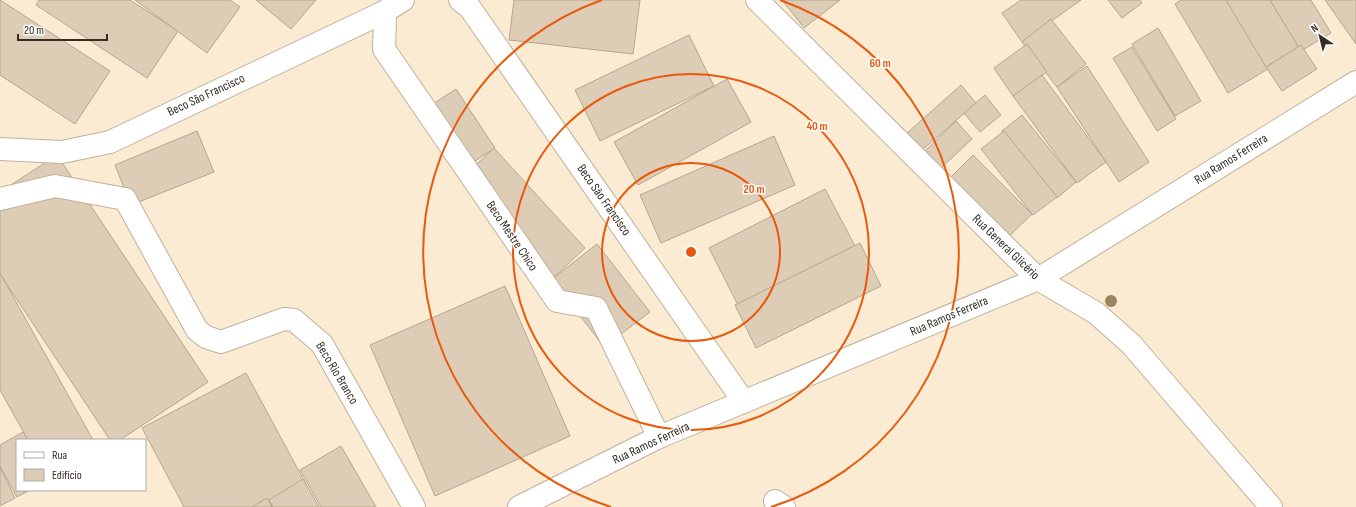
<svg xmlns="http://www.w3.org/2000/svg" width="1356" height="507" font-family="'Sofia Sans Condensed',sans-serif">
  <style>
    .building { fill: #ddcdb6; stroke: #b4a68f }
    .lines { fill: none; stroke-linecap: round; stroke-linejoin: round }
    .pedestrian-casing { stroke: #c0b19a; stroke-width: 24 }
    .minor-casing { stroke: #c0b19a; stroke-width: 24 }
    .secondary-casing { stroke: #c0b19a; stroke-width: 24 }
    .pedestrian { stroke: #fff; stroke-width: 22 }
    .minor { stroke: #fff; stroke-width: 22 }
    .secondary { stroke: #fff; stroke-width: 22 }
    .tree { fill: #99855e }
    .ring { fill: none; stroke: #e8590c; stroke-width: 2 }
    .labels { text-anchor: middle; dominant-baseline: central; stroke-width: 3; stroke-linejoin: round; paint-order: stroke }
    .street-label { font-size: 13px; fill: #332d24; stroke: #fff }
    .centre { fill: #e8590c; stroke: #fff; stroke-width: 2 }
    .ring-label { font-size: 12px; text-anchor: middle; font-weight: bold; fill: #e8590c; stroke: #fff; stroke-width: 3; stroke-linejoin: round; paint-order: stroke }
  </style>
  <rect width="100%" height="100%" fill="#faebd2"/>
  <g class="building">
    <polygon points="0,0 110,71 75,124 0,75"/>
    <polygon points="39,0 130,0 178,31 147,78 36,5"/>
    <polygon points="135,0 230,0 240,7 207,53"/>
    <polygon points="256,0 316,0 291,29"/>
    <polygon points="514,0 640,0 633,54 509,40"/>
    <polygon points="782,0 840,0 804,28"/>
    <polygon points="1021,0 1081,0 1022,42 1002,13"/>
    <polygon points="1108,0 1140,0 1142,3 1122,18"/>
    <polygon points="1181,0 1227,0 1268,69 1228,93 1175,4"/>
    <polygon points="1226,0 1270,0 1299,47 1266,67"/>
    <polygon points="1270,0 1311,0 1331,33 1301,51"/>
    <polygon points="1325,0 1356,0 1356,44"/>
    <polygon points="1051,19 1086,64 1057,87 1022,42"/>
    <polygon points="1158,28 1201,101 1175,116 1132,44"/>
    <polygon points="689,35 714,86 600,141 575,90"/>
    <polygon points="1027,44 1047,72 1013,96 994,68"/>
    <polygon points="1301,45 1317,69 1282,91 1266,67"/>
    <polygon points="1132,47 1176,119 1157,131 1113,58"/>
    <polygon points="1087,66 1149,162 1119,182 1057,87"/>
    <polygon points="1042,75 1106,162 1077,183 1013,96"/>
    <polygon points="727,79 751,122 638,185 614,142"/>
    <polygon points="961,85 976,103 921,151 906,134"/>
    <polygon points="456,89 495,148 458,172 419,113"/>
    <polygon points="985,95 1001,115 980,132 964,113"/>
    <polygon points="1022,115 1076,182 1057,198 1002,131"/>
    <polygon points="956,121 972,139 940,169 924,152"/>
    <polygon points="197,131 214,172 131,205 115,165"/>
    <polygon points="1004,131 1057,197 1033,215 981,149"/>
    <polygon points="774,136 795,185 661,243 640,195"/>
    <polygon points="494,148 585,248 552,279 461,179"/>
    <polygon points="57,155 208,382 120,440 110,440 0,274 0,192"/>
    <polygon points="973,155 1032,214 1005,240 947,181"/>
    <polygon points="825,189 855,246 738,305 709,248"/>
    <polygon points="860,243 881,286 756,348 735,305"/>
    <polygon points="597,244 650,312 604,347 552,279"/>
    <polygon points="0,273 93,440 28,440 0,390"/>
    <polygon points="505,286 570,436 435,496 370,345"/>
    <polygon points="246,373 308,488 272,507 184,507 142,428"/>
    <polygon points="23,432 28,440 17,440 17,490 30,490 17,497 0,466 0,445"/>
    <polygon points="341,446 376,507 321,507 300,470"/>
    <polygon points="0,467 15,498 0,506"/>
    <polygon points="303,479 319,507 273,507 269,500"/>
    <polygon points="267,498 272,507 252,507"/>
  </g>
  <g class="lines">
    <g class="pedestrian-casing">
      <g id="pedestrian">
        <polyline points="382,13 385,19 384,49 557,301 596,308 659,437"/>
        <polyline points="0,199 55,186 125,199"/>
      </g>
    </g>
    <g class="minor-casing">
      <g id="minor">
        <polyline points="460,0 470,8 744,402"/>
        <polyline points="757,0 1038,279 1096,313 1131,344 1271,507"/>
        <polyline points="0,149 62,152 110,142 382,13 403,0"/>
        <polyline points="125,199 197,330 206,337 221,342 284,319 294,320 322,344 414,507"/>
        <polyline points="775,501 784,507"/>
      </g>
    </g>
    <g class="secondary-casing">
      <polyline id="secondary" points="519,507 659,437 1038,279 1356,82"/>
    </g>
    <use href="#pedestrian" class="pedestrian"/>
    <use href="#minor" class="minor"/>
    <use href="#secondary" class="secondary"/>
  </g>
  <circle class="tree" cx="1111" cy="301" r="6"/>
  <g class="ring">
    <circle cx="691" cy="252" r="89"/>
    <circle cx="691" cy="252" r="178"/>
    <path d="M611 507A267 267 0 0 1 602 0M780 0A267 267 0 0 1 771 507"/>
  </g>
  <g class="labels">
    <g class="street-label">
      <text transform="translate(206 95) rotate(-25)">Beco São Francisco</text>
      <text transform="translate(1231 159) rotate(-32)">Rua Ramos Ferreira</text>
      <text transform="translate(604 200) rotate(55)">Beco São Francisco</text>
      <text transform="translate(512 236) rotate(56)">Beco Mestre Chico</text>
      <text transform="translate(1006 247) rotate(44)">Rua General Glicério</text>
      <text transform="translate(949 316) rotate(-23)">Rua Ramos Ferreira</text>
      <text transform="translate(337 373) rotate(59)">Beco Rio Branco</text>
      <text transform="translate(651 443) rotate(-25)">Rua Ramos Ferreira</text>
    </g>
  </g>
  <circle cx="691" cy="252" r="6" class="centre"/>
  <g class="ring-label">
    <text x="880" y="67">60 m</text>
    <text x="817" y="130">40 m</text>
    <text x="754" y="193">20 m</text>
  </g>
  <rect x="16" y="439" width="130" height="52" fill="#ffffff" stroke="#adaba7"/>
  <rect x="24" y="452" width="20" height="6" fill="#ffffff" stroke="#adaba7"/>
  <text x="52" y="459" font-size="12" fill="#332d24">Rua</text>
  <rect x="24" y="469" width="20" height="12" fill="#ddcdb6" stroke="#adaba7"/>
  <text x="52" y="479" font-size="12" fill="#332d24">Edifício</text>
  <g transform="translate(1320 36) rotate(325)" stroke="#ffffff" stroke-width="3" paint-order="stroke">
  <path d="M0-3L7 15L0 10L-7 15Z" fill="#332d24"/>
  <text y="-6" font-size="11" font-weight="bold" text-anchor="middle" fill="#332d24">N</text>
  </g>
  <path d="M18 34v6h89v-6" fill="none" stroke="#332d24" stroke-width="2"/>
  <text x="24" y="34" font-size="12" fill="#332d24" stroke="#ffffff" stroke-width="3" paint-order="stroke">20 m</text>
</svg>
